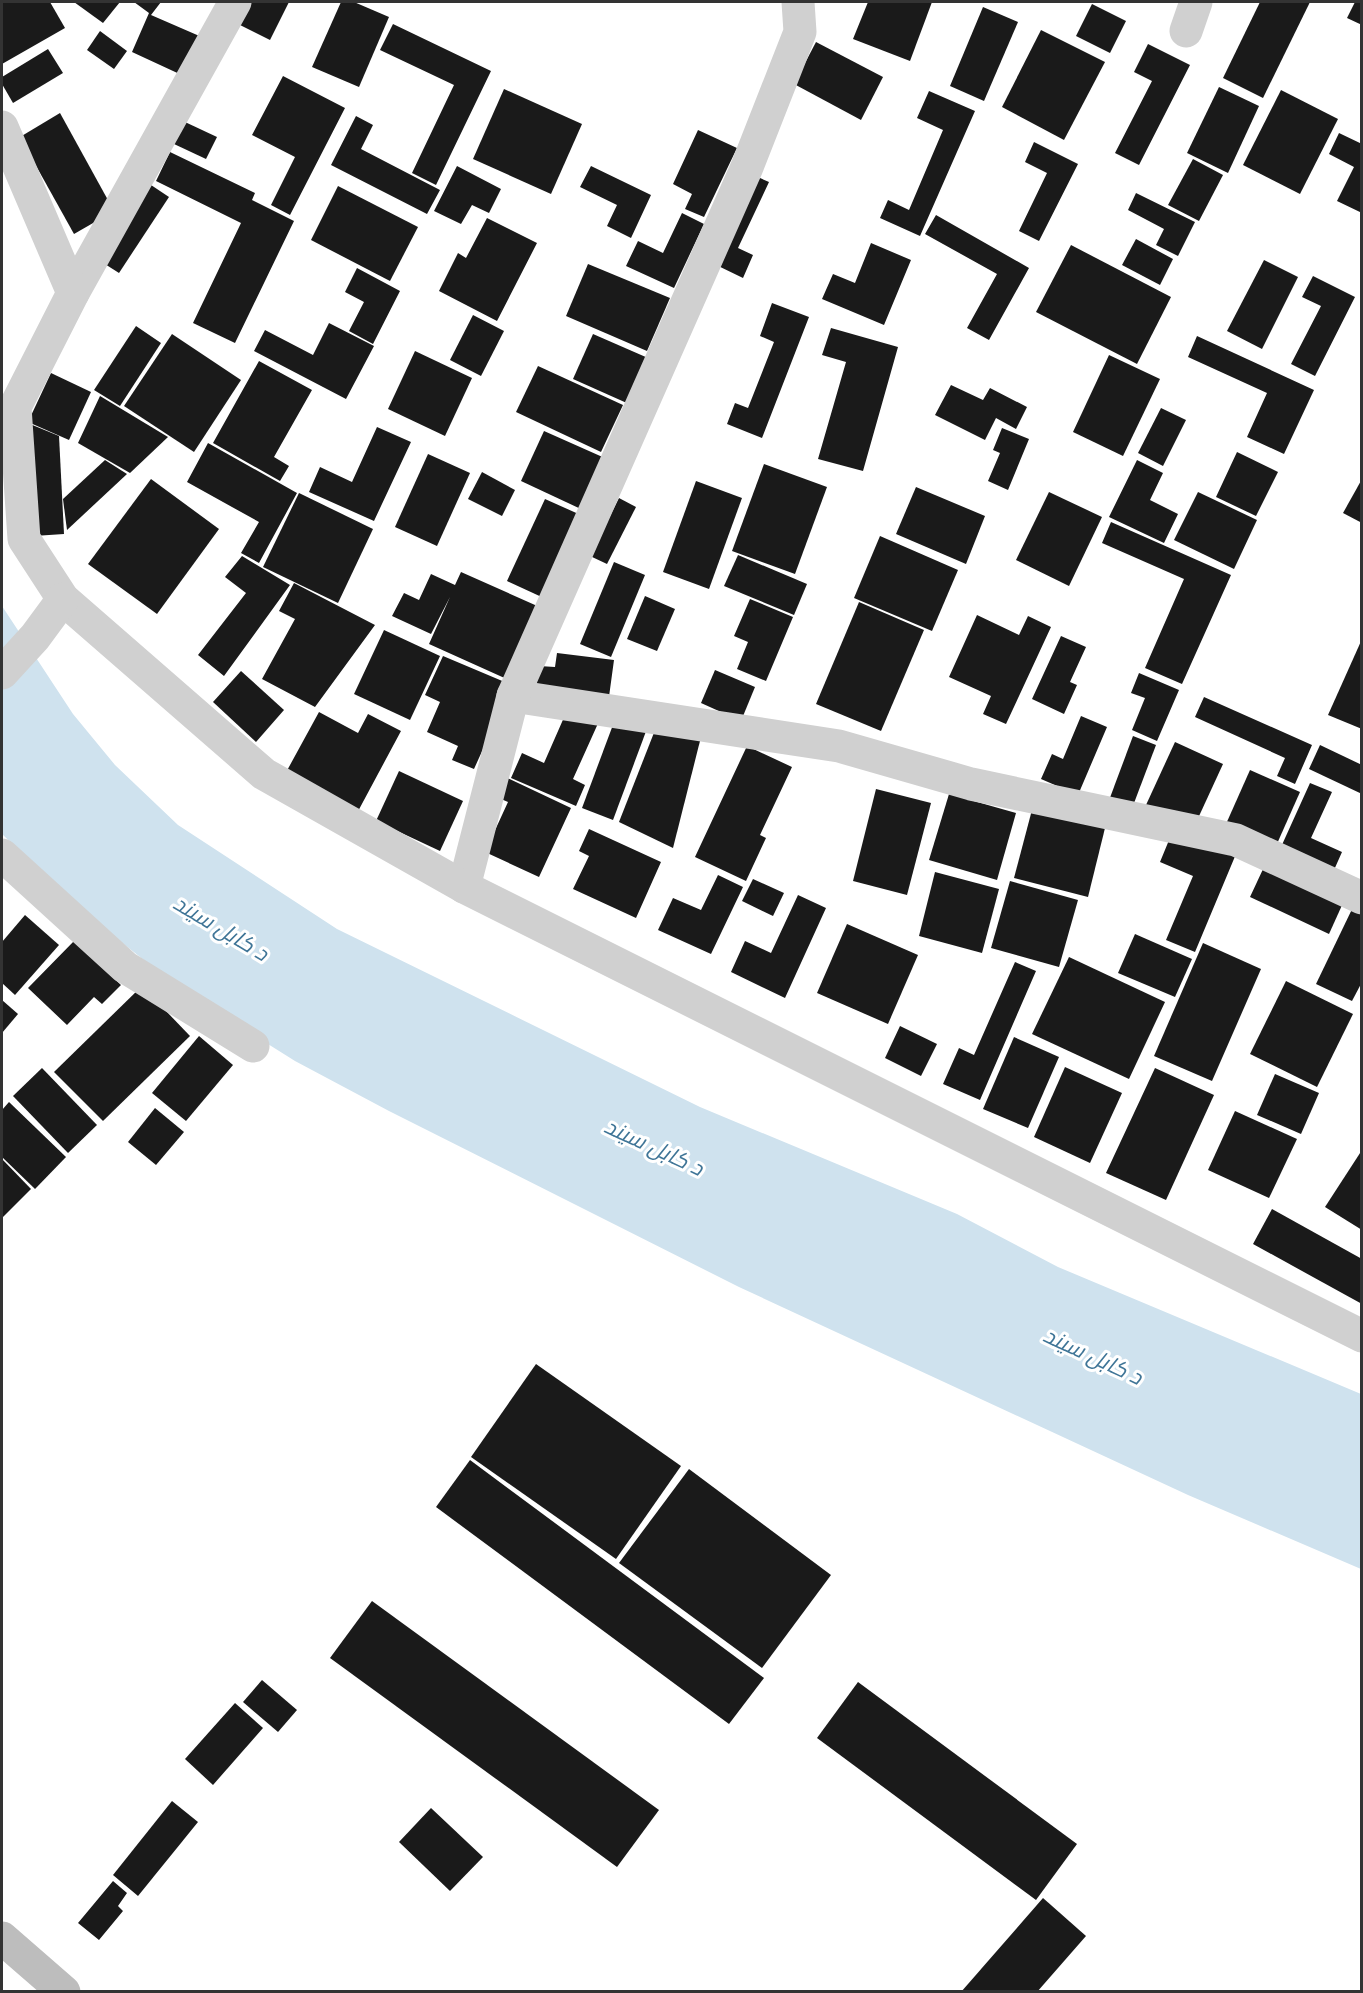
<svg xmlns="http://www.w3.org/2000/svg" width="1363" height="1993" font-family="Figtree,Cairo,sans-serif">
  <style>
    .water { fill: #cfe2ee }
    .building { fill: #1a1a1a }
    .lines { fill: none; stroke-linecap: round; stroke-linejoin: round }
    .minor { stroke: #d0d0d0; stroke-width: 33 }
    .tertiary { stroke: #d0d0d0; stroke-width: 33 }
    .secondary { stroke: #bdbdbd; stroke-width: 33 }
    .labels { text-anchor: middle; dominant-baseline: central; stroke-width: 6; stroke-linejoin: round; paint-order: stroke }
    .water-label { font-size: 22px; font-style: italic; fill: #3f7597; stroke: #fff }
  </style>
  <rect width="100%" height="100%" fill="#fff"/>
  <polygon class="water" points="2,606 73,714 115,765 178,825 337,929 700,1107 957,1214 1058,1267 1361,1394 1361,1569 1188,1495 739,1287 389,1111 295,1061 212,1009 149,964 83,912 2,834"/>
  <g class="building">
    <polygon points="2,2 50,2 65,28 2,64"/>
    <polygon points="74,2 120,2 103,23"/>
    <polygon points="134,2 161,2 151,15 204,38 186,77 132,52 149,13"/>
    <polygon points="240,2 289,2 270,40 230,20"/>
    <polygon points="341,2 354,2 389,17 359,87 312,67"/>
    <polygon points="868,2 932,2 910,61 853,39"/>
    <polygon points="1260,2 1310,2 1263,98 1223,78"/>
    <polygon points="1355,2 1362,2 1362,25 1347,18"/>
    <polygon points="1092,4 1126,21 1110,53 1076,36"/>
    <polygon points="983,7 1018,22 984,101 950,86"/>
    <polygon points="393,24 491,71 436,185 412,173 454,85 380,50"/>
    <polygon points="1041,30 1105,62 1064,140 1002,107"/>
    <polygon points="100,31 127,51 114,69 87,50"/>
    <polygon points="816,42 883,77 861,120 794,84"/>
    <polygon points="1148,44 1190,65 1139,165 1115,153 1152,81 1134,72"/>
    <polygon points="48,49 63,73 13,103 2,84 2,77"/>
    <polygon points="283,76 345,108 290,215 271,205 295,157 252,135"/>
    <polygon points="1219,87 1259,106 1228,173 1187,153"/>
    <polygon points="504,89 582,124 551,194 473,159"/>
    <polygon points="1281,90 1338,119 1300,194 1243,165"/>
    <polygon points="929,91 975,111 920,236 880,218 888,200 909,210 943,130 917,118"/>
    <polygon points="60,113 114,211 74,234 20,137"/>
    <polygon points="356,116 373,125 361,149 440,190 427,214 331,165"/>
    <polygon points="185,122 217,137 206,159 174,144"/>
    <polygon points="698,130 737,148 704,217 685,209 692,194 673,184"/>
    <polygon points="1339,133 1362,144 1362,213 1337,201 1354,167 1329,154"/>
    <polygon points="1034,142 1078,164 1039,241 1019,231 1047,173 1025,162"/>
    <polygon points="170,152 255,193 252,200 294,221 235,343 193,323 241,223 156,181"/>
    <polygon points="1193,159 1223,175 1199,221 1168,205"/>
    <polygon points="457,166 501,189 489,213 472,205 461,224 434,211"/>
    <polygon points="591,166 651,195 631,238 607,226 617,205 580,187"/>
    <polygon points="751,174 769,182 738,248 753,255 743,278 710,262"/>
    <polygon points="148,183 169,197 119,273 97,259"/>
    <polygon points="338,186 418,227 390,281 311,240"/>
    <polygon points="1136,193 1195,222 1178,256 1156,245 1164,229 1128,210"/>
    <polygon points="682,213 704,224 674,288 626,266 638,241 663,253"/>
    <polygon points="936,215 1029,268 989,340 967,328 997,274 925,234"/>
    <polygon points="487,218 537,243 497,321 439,291 458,253 466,258"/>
    <polygon points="1136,239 1173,259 1160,285 1122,265"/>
    <polygon points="871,243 911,260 884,325 822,299 833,274 855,283"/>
    <polygon points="1071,245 1171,297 1137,364 1036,312"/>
    <polygon points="1264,260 1298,277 1262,349 1227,331"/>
    <polygon points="588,264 670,298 647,351 566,316"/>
    <polygon points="357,268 400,291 373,344 349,331 364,302 345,292"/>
    <polygon points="1313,276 1355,297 1315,376 1291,364 1321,306 1302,297"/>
    <polygon points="772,303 809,317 762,438 727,424 735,403 748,408 774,342 760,336"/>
    <polygon points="473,315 504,331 481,376 450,360"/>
    <polygon points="329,323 374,346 346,399 254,351 265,330 313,355"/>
    <polygon points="136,326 161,343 120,406 94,390"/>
    <polygon points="831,328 898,347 863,471 818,459 846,362 822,355"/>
    <polygon points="172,334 241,380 194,452 124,406"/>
    <polygon points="593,334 648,358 629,404 573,379"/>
    <polygon points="1197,336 1314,390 1284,454 1247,437 1267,393 1188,357"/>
    <polygon points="415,351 472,378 445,436 388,409"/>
    <polygon points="1109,355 1160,379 1123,456 1073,432"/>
    <polygon points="259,361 312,390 274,457 289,466 280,481 213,443"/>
    <polygon points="538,366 623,405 601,452 516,412"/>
    <polygon points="51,373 91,392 69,440 28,422"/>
    <polygon points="951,385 983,400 990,388 1027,407 1016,429 996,418 985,440 935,415"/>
    <polygon points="100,396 168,437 130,473 78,443"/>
    <polygon points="1161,408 1186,420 1163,466 1138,453"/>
    <polygon points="30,424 59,436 64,534 34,536"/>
    <polygon points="377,427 411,442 374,521 309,492 320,467 352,482"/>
    <polygon points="1002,428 1029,439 1008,490 988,481 1000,453 993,450"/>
    <polygon points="544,431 607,459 583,510 521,481"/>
    <polygon points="208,443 297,493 259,563 241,553 259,522 187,482"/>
    <polygon points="1237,452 1278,472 1256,516 1216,497"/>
    <polygon points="428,454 470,473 437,546 395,527"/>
    <polygon points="105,460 127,474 67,530 63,499"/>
    <polygon points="1137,460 1163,473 1150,500 1178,514 1164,543 1109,517"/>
    <polygon points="764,464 827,487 795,574 732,551"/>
    <polygon points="482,472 515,490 502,516 468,499"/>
    <polygon points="151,479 219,529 157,614 88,564"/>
    <polygon points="1362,479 1362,523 1343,513"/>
    <polygon points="696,481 742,498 709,589 663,572"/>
    <polygon points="916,487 985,516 966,564 896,534"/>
    <polygon points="1049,492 1102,517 1069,586 1016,560"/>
    <polygon points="1198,492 1257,520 1234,569 1174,540"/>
    <polygon points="299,493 373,529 338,603 263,567"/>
    <polygon points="619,498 636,507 607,564 590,556"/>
    <polygon points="545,499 583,516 546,599 507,581"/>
    <polygon points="1111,522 1231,575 1182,684 1145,668 1184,579 1102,543"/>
    <polygon points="880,536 958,570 932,631 854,598"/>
    <polygon points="738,555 807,584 794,615 724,586"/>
    <polygon points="242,556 290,585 224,676 198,655 246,593 225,577"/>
    <polygon points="614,562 645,575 611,657 580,644"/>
    <polygon points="461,572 544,609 511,681 429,644 450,597 431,634 392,616 404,593 419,600 431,574 455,585"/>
    <polygon points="294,583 375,625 315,707 262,679 295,619 279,611"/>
    <polygon points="645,596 675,609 657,651 627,639"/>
    <polygon points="750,599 793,617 766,681 737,669 748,642 734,636"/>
    <polygon points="859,602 924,630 881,731 816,704"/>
    <polygon points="977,615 1019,635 1028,616 1051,627 1006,724 983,714 991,696 949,677"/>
    <polygon points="384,630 440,656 410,720 354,694"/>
    <polygon points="1061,636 1086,647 1070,682 1077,685 1064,714 1032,699"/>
    <polygon points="1362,639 1362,729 1328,715"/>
    <polygon points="557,653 614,660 608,704 535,695 539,666 555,667"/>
    <polygon points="443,656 512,685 474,769 452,760 458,746 427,732 440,702 425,695"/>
    <polygon points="715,670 755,687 741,721 701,703"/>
    <polygon points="241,671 284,710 256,742 213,702"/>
    <polygon points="1139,673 1179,690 1157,741 1132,730 1145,698 1131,693"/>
    <polygon points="1204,697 1312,745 1295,784 1277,776 1285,758 1195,717"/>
    <polygon points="569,706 600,719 573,779 585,785 576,806 511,778 522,753 544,763"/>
    <polygon points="319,712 358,733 368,714 401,731 356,815 284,776"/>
    <polygon points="617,714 648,726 613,820 582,808"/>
    <polygon points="1081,716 1107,727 1078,795 1041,779 1052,754 1063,759"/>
    <polygon points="657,725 702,733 673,848 619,822"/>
    <polygon points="1133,736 1156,745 1131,811 1108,803"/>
    <polygon points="1175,742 1223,764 1194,827 1146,805"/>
    <polygon points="1320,745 1362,765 1362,794 1309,769"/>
    <polygon points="747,746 792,767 760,835 766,838 746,881 695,857"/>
    <polygon points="1250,770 1300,792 1276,846 1226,824"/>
    <polygon points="399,771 463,801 440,851 376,821"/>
    <polygon points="503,776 571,808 539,877 485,852 508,802 494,796"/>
    <polygon points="1310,783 1332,792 1311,838 1342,852 1334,870 1281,847"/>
    <polygon points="876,789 931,803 907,895 853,881"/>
    <polygon points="949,794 1016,813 997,880 929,860"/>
    <polygon points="1033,806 1106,824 1088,897 1014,878"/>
    <polygon points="1174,828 1236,854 1195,952 1166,940 1193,876 1160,862"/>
    <polygon points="589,829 661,862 636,918 573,889 589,856 579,851"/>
    <polygon points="1264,867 1343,903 1329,934 1250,897"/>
    <polygon points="935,872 999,889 982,953 919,936"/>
    <polygon points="718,875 743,887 711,954 658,930 673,898 701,910"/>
    <polygon points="753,879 784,893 773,916 742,901"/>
    <polygon points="1010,881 1078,900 1059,967 991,948"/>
    <polygon points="798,895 826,908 785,998 731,972 745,941 771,953"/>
    <polygon points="1354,905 1362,909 1362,982 1352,1001 1316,984"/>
    <polygon points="25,915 59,945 15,995 2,983 2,942"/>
    <polygon points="847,924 918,955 888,1024 817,993"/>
    <polygon points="1135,934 1192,959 1175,997 1118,973"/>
    <polygon points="74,941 121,985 102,1004 94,997 67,1025 28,988"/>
    <polygon points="1203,943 1261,969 1212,1081 1154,1056"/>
    <polygon points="1069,957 1165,1002 1129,1079 1032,1034"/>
    <polygon points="1015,962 1036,971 980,1100 943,1084 959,1048 974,1055"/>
    <polygon points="1286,981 1353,1014 1317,1087 1250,1054"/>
    <polygon points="142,986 190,1036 103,1121 54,1072"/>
    <polygon points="2,1000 18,1014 2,1033"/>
    <polygon points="900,1026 937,1044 921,1076 885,1058"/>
    <polygon points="199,1036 233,1065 186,1121 152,1093"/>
    <polygon points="1014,1037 1059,1057 1028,1128 983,1109"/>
    <polygon points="1065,1067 1122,1093 1090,1163 1034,1137"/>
    <polygon points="42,1068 97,1125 68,1153 13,1096"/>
    <polygon points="1155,1068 1214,1095 1166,1200 1106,1173"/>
    <polygon points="1275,1074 1319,1093 1301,1134 1257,1115"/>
    <polygon points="9,1102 66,1157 35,1189 2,1157 2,1110"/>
    <polygon points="155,1108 184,1132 156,1165 128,1142"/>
    <polygon points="1235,1111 1297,1139 1269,1198 1208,1170"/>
    <polygon points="1362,1150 1362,1230 1325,1207"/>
    <polygon points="2,1159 31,1189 2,1218"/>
    <polygon points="1272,1209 1362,1259 1362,1304 1253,1244"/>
    <polygon points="536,1364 681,1466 616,1559 471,1457"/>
    <polygon points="470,1460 764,1678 729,1724 436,1507"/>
    <polygon points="689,1469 831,1575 762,1668 619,1563"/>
    <polygon points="372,1601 659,1810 617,1867 330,1658"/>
    <polygon points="262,1680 297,1710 278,1732 243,1702"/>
    <polygon points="858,1682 1077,1844 1036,1900 817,1738"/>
    <polygon points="235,1703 263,1728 213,1785 185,1759"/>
    <polygon points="172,1801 198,1822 138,1896 113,1875"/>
    <polygon points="431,1808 483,1857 450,1891 399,1842"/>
    <polygon points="113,1881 127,1893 118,1906 123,1911 99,1940 78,1923"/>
    <polygon points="1043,1898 1086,1936 1037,1992 961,1992"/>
  </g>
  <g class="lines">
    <g class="minor">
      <polyline points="1186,31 1196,2"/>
      <polyline points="73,293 235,2"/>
      <polyline points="513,696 839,746 971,784 1236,840 1362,898"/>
      <polyline points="2,855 125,967 253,1046"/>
      <polyline points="464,887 513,696 747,167 800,32 798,2"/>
    </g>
    <g class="tertiary">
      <polyline points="2,127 73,293 15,407 24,539 63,599 264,774 464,887 1362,1336"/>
      <polyline points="2,673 35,637 63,599"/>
    </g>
    <polyline class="secondary" points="2,1938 64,1992"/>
  </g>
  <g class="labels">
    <g class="water-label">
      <text transform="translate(221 928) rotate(31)">د کابل سيند</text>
      <text transform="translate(654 1147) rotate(25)">د کابل سيند</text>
      <text transform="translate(1093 1356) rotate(25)">د کابل سيند</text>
    </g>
  </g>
  <rect width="1363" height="1993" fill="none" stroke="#333333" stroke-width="6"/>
</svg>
